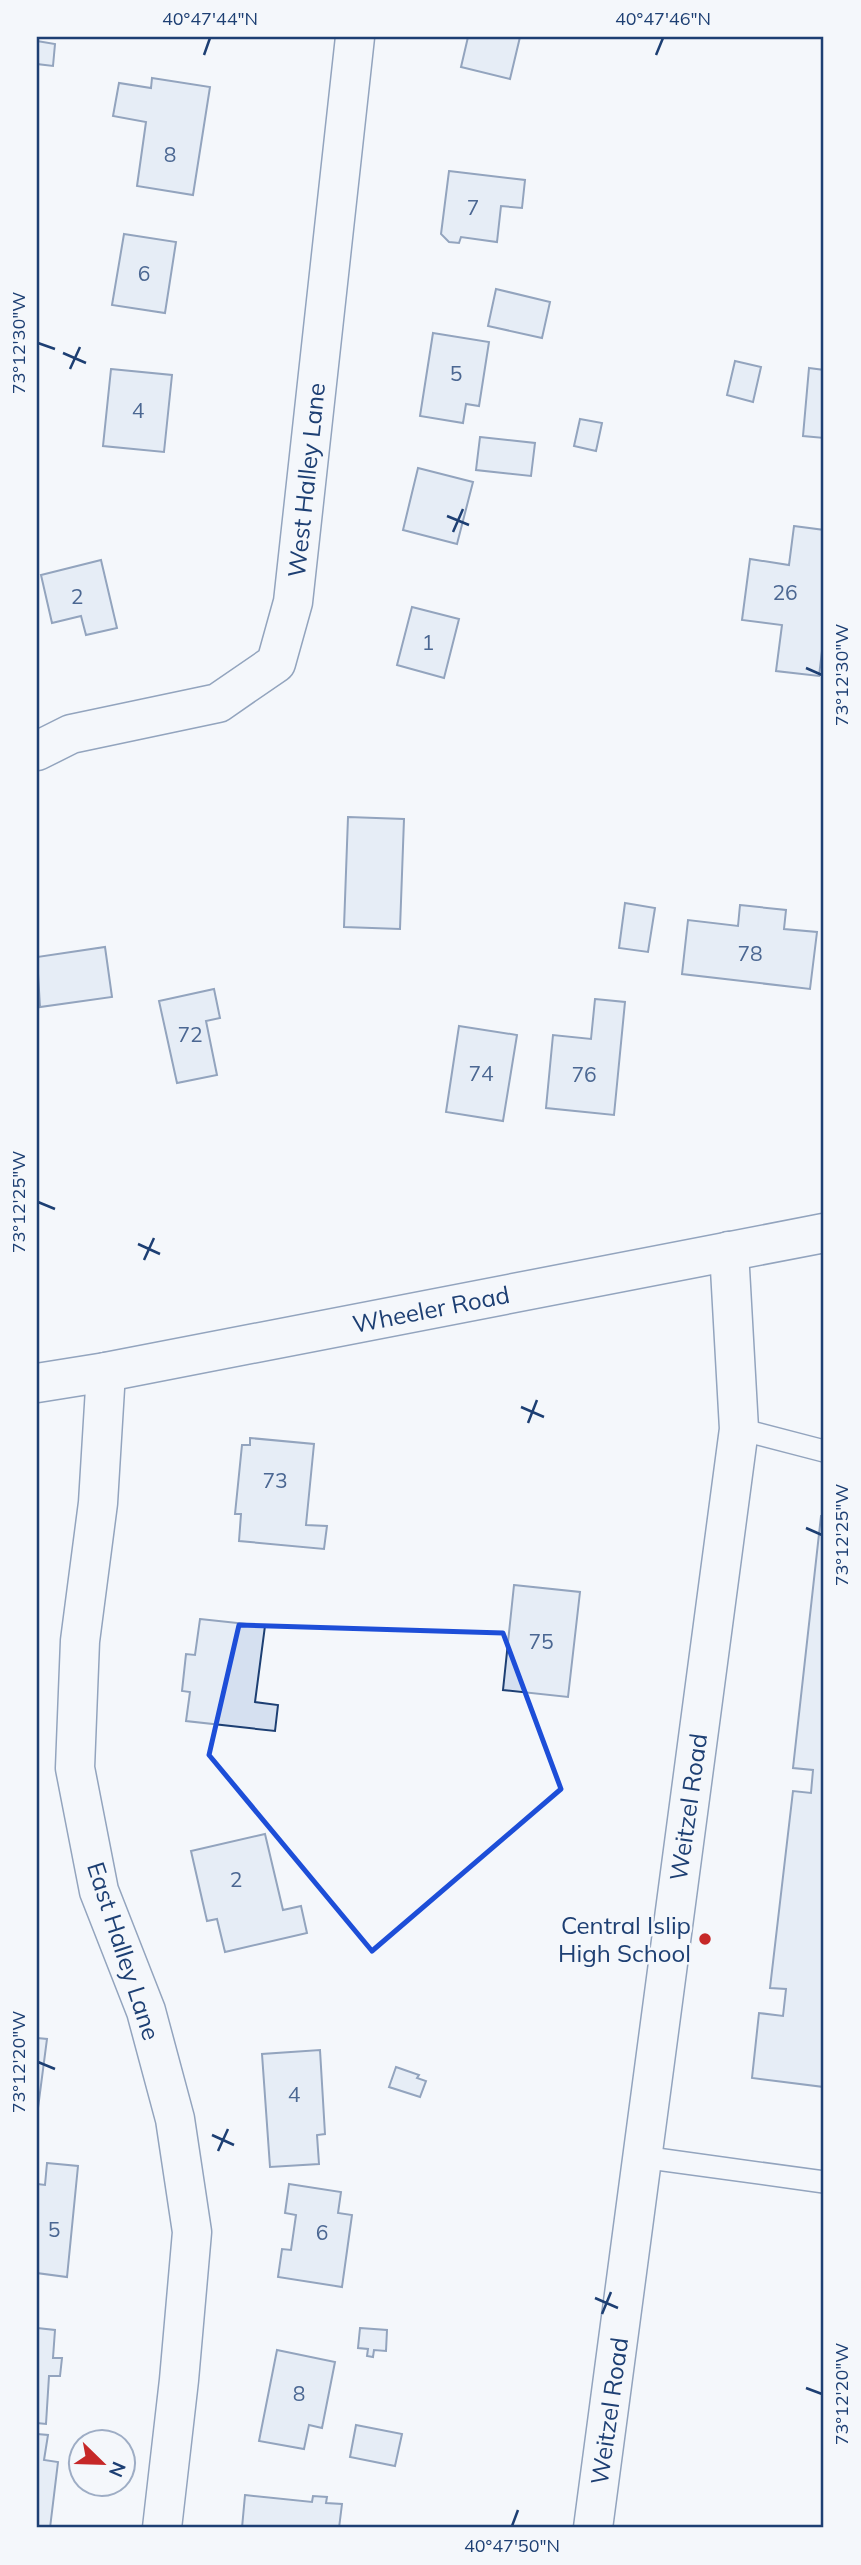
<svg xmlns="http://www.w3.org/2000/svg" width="861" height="2565" font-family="Mulish,sans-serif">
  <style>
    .building { fill: #d5e0f0; stroke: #1d3f73; stroke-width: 2 }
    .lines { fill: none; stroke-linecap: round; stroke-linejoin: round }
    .service-casing { stroke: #1d3f73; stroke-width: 24 }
    .minor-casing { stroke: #1d3f73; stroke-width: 41 }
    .secondary-casing { stroke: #1d3f73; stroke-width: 41 }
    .service { stroke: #f4f7fb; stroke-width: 21 }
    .minor { stroke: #f4f7fb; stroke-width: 38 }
    .secondary { stroke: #f4f7fb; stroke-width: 38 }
    .marked { fill: none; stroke: #1d4ed8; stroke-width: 5; stroke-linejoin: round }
    .ticks { fill: none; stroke: #1d3f73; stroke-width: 2.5 }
    .poi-dot { fill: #c62828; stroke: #f4f7fb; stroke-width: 2.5 }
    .labels { text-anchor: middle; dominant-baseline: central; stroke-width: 5; stroke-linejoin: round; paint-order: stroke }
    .number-label { font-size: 21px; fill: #4b6792 }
    .street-label { font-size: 24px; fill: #1d3f73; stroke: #f4f7fb }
    .poi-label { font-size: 24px; fill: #1d3f73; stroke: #f4f7fb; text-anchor: end }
    .neatline { fill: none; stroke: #1d3f73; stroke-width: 2.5 }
    .ticks-label { font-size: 18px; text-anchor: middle; fill: #1d3f73 }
  </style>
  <rect width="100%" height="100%" fill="#f4f7fb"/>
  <g class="building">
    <polygon points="468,37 520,37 510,79 461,67"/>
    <polygon points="37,41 55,44 53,66 37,64"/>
    <polygon points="152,78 210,87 193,195 137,186 146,122 113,116 119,83 151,88"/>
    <polygon points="449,171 525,180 522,208 501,206 497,242 461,237 459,243 449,242 441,234"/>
    <polygon points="124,234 176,242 165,313 112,305"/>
    <polygon points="496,289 550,302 542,338 488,326"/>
    <polygon points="433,333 489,342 479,406 466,404 463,423 420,416"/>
    <polygon points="735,361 761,367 753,402 727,395"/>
    <polygon points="809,368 824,370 824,438 803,436"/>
    <polygon points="111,369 172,375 164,452 103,446"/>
    <polygon points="580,419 602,423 596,451 574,446"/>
    <polygon points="480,437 535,443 531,476 476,470"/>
    <polygon points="418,468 473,482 457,544 403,530"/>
    <polygon points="794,526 824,530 824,634 819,676 776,671 782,625 742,620 750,559 789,565"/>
    <polygon points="101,560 117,628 86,635 81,616 52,623 41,575"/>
    <polygon points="412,607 459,619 444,678 397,665"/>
    <polygon points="348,817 404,819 400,929 344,927"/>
    <polygon points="625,903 655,908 648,952 619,948"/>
    <polygon points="740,905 786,910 784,929 817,932 810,989 682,974 688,920 738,926"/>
    <polygon points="105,947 112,997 40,1007 37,957"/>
    <polygon points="214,989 220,1018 206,1021 217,1075 177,1083 159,1001"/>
    <polygon points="595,999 625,1002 614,1115 546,1108 553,1035 591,1039"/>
    <polygon points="459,1026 517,1035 503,1121 446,1112"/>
    <polygon points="250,1438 314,1444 306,1525 327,1526 324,1549 239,1541 241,1514 235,1514 242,1445 250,1445"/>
    <polygon points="821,1516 824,1516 824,2087 752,2078 759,2013 783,2016 786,1989 770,1988 793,1791 811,1793 813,1770 793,1768"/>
    <polygon points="514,1585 580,1592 568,1697 503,1690"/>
    <polygon points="200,1619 265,1626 255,1702 278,1705 275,1731 186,1721 190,1692 182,1691 186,1654 195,1655"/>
    <polygon points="265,1834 283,1910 301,1906 307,1933 225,1952 217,1919 207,1921 191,1851"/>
    <polygon points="37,2038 47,2039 38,2108 37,2108"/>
    <polygon points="320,2050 325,2134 317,2135 319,2164 270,2167 262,2054"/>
    <polygon points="396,2067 419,2075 417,2078 426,2081 420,2097 389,2087"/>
    <polygon points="47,2163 78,2166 67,2277 37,2273 37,2184 45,2185"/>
    <polygon points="289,2184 341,2192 338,2213 352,2215 342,2287 278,2277 282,2249 291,2250 296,2215 285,2213"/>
    <polygon points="37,2328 55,2330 53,2358 62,2358 60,2376 49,2376 46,2424 37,2423"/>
    <polygon points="360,2328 387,2330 386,2351 374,2350 373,2357 367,2356 368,2349 358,2348"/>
    <polygon points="277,2350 335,2362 322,2428 309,2425 304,2449 259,2441"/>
    <polygon points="356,2425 402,2434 395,2466 350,2457"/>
    <polygon points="37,2434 48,2435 44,2460 58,2462 50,2528 37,2528"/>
    <polygon points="245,2495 312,2502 313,2496 327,2497 326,2503 342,2504 339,2528 242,2528"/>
  </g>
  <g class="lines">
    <g class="service-casing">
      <g id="service">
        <polyline points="739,1429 824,1451"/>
        <polyline points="642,2157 824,2182"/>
      </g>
    </g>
    <g class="minor-casing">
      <g id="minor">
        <polyline points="37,751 71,734 218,703 276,663 293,602 355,37"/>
        <polyline points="106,1372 98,1503 80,1641 75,1768 99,1891 146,2011 175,2119 192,2232 179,2380 162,2528"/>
        <polyline points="593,2528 739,1429 729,1251"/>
      </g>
    </g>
    <g class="secondary-casing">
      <polyline id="secondary" points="37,1383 106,1372 824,1233"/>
    </g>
    <use href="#service" class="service"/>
    <use href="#minor" class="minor"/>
    <use href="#secondary" class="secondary"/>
  </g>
  <path d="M0 0H861V2565H0ZM239,1625L503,1633L561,1789L372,1951L209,1755Z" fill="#f4f7fb" fill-opacity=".55" fill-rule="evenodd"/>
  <path class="marked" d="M239,1625L503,1633L561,1789L372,1951L209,1755Z"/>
  <path class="ticks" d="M204,55L210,38M656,55L663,38M38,343L55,349M63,353L86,363M70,369L80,347M447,516L469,525M453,532L463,509M806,668L822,675M38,1202L55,1209M138,1244L160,1254M144,1260L154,1238M521,1407L544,1417M528,1423L537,1400M806,1528L822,1535M38,2062L55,2069M212,2135L234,2145M218,2151L228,2129M595,2298L618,2308M602,2314L611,2292M806,2388L822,2394M512,2526L518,2510"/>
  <circle class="poi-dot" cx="705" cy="1939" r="7"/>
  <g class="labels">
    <g class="number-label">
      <text x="170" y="154">8</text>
      <text x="473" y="207">7</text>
      <text x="144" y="273">6</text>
      <text x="456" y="373">5</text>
      <text x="138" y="410">4</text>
      <text x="785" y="592">26</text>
      <text x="77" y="596">2</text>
      <text x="428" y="642">1</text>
      <text x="750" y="953">78</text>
      <text x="190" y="1034">72</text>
      <text x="481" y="1073">74</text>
      <text x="584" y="1074">76</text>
      <text x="275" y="1480">73</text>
      <text x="541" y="1641">75</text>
      <text x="236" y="1879">2</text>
      <text x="294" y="2094">4</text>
      <text x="54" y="2229">5</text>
      <text x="322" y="2232">6</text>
      <text x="299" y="2393">8</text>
    </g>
    <g class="street-label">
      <text transform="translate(306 480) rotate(-84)">West Halley Lane</text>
      <text transform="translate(431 1309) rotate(-11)">Wheeler Road</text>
      <text transform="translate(688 1807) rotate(-82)">Weitzel Road</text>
      <text transform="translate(124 1951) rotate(72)">East Halley Lane</text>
      <text transform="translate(609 2411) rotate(-82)">Weitzel Road</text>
    </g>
    <g class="poi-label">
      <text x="691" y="1925">Central Islip<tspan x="691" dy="28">High School</tspan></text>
    </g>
  </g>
  <rect width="861" height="2565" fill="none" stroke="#f4f7fb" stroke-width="77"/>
  <g transform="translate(102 2463) rotate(113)"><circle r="33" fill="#f4f7fb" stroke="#9eadc5" stroke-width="2"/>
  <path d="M0-5L12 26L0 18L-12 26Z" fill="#c62828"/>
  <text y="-10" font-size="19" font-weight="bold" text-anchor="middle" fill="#1d3f73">N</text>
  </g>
  <rect x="38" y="38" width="784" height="2488" class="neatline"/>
  <g class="ticks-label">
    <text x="210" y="25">40°47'44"N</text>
    <text x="663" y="25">40°47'46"N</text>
    <text transform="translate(19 343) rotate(-90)" y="6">73°12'30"W</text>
    <text transform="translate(842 675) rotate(-90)" y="6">73°12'30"W</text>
    <text transform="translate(19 1202) rotate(-90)" y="6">73°12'25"W</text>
    <text transform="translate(842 1535) rotate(-90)" y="6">73°12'25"W</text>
    <text transform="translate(19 2062) rotate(-90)" y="6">73°12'20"W</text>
    <text transform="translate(842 2394) rotate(-90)" y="6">73°12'20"W</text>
    <text x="512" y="2552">40°47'50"N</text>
  </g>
</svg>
